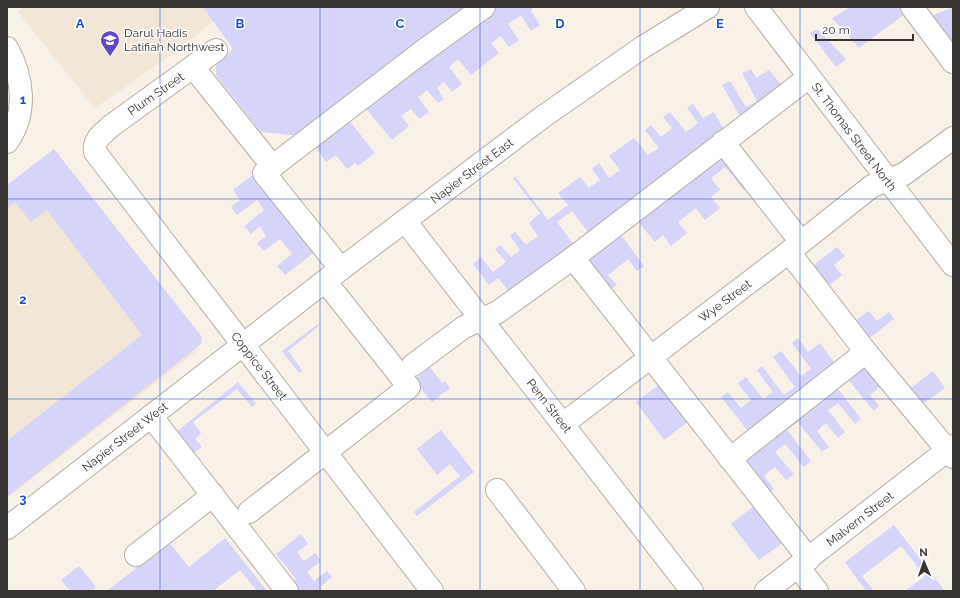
<svg xmlns="http://www.w3.org/2000/svg" width="960" height="598" font-family="Raleway,sans-serif">
  <style>
    .built { fill: #f2e6d7 }
    .green { fill: #d6d4f9 }
    .lines { fill: none; stroke-linecap: round; stroke-linejoin: round }
    .minor-casing { stroke: #b4aea6; stroke-width: 24 }
    .minor { stroke: #fff; stroke-width: 22 }
    .grid { fill: none; stroke: #1d4ed8; stroke-width: 1; stroke-opacity: 0.55 }
    .labels { text-anchor: middle; dominant-baseline: central; stroke-width: 3; stroke-linejoin: round; paint-order: stroke }
    .poi-label { font-size: 12px; fill: #373431; stroke: #fff; text-anchor: start }
    .street-label { font-size: 12px; fill: #373431; stroke: #fff }
    .grid-label { font-size: 13px; text-anchor: middle; font-weight: bold; fill: #1d4ed8; stroke: #fff; stroke-width: 3; stroke-linejoin: round; paint-order: stroke }
  </style>
  <rect width="100%" height="100%" fill="#f8f1e8"/>
  <g class="built">
    <polygon points="24,7 203,7 214,21 175,52 95,108 18,12"/>
    <polygon points="53,162 198,350 7,498 7,197"/>
  </g>
  <g class="green">
    <polygon points="203,7 464,7 301,136 261,132 216,75 216,64 233,49"/>
    <polygon points="495,7 534,7 531,10 540,25 531,31 521,15 508,24 519,40 509,47 501,36 491,43 499,53 471,75 458,59 449,67 462,84 452,92 444,82 437,88 444,99 438,103 427,90 418,97 429,112 419,119 411,109 401,116 409,126 392,140 364,106 453,36"/>
    <polygon points="851,7 902,7 906,13 859,48 832,18"/>
    <polygon points="953,7 953,41 950,43 929,17"/>
    <polygon points="817,29 846,59 836,67 810,33"/>
    <polygon points="751,69 756,78 769,70 783,87 741,118 722,85 730,81 746,107 757,101 742,73"/>
    <polygon points="693,104 703,118 714,112 724,130 589,234 572,211 557,222 574,245 511,294 498,278 489,285 473,264 481,257 493,272 506,262 495,249 500,245 511,257 520,250 510,236 515,232 526,245 538,236 529,223 540,213 513,178 515,176 548,220 568,205 558,193 580,177 589,188 600,180 592,169 599,163 609,178 620,170 609,156 634,138 648,155 659,148 645,130 651,125 661,137 672,128 663,117 670,112 686,132 698,123 687,108"/>
    <polygon points="348,119 375,153 358,166 355,163 347,169 336,155 326,162 314,145"/>
    <polygon points="54,149 202,337 201,344 7,497 7,441 142,335 47,210 31,222 15,202 7,209 7,185"/>
    <polygon points="720,152 747,187 744,190 725,167 711,178 720,190 711,197 720,208 705,220 696,208 678,222 687,233 671,246 663,235 655,242 635,218"/>
    <polygon points="254,174 316,251 285,275 277,266 292,254 280,239 264,251 257,243 266,236 260,226 251,234 244,226 264,210 257,200 237,215 231,207 240,200 233,190"/>
    <polygon points="618,231 644,266 637,271 628,259 608,275 617,285 608,291 583,259"/>
    <polygon points="837,247 845,256 834,265 842,275 826,288 810,268"/>
    <polygon points="869,311 877,321 889,312 894,319 867,340 853,322"/>
    <polygon points="318,324 319,326 288,351 302,370 299,373 282,351"/>
    <polygon points="798,338 808,352 820,343 836,365 748,431 721,397 728,392 741,408 751,400 738,383 746,377 763,399 773,392 757,370 762,366 784,395 795,387 773,357 781,351 801,376 811,369 792,343"/>
    <polygon points="864,363 882,385 870,395 879,406 874,411 846,377"/>
    <polygon points="430,367 442,383 445,381 450,388 432,402 414,380"/>
    <polygon points="933,371 945,388 919,407 907,391"/>
    <polygon points="238,382 256,404 252,407 237,389 193,422 201,433 195,439 202,447 192,454 175,433"/>
    <polygon points="660,384 689,421 664,440 636,402"/>
    <polygon points="835,385 861,419 855,424 838,403 828,410 845,432 838,438 826,423 817,431 829,447 822,452 798,422 787,430 811,461 804,467 785,444 775,452 794,474 786,480 775,467 764,476 774,489 767,495 740,461"/>
    <polygon points="441,430 474,472 417,516 414,512 460,476 450,464 437,475 417,449"/>
    <polygon points="755,505 784,542 759,560 731,524"/>
    <polygon points="894,525 945,591 905,591 925,576 901,546 862,576 874,591 866,591 845,562"/>
    <polygon points="301,534 308,544 297,552 304,561 315,553 321,561 307,572 314,581 327,571 332,577 320,587 323,591 299,591 293,582 296,579 276,554"/>
    <polygon points="225,538 267,591 257,591 240,570 213,591 107,591 169,542 189,567"/>
    <polygon points="79,566 96,587 91,591 70,591 61,580"/>
  </g>
  <g class="lines">
    <g class="minor-casing">
      <g id="minor">
        <polyline points="756,7 953,265"/>
        <polyline points="912,7 953,62"/>
        <path d="M7,48C23,77 28,113 7,142"/>
        <path d="M216,50L111,126C103,134 93,139 95,152L432,591"/>
        <polyline points="193,67 273,167"/>
        <polyline points="723,142 801,242"/>
        <polyline points="405,221 692,591"/>
        <polyline points="789,252 866,352 953,457"/>
        <polyline points="573,258 809,559"/>
        <polyline points="341,269 264,173 422,52 484,7"/>
        <polyline points="413,365 464,327 498,312 573,258 809,77"/>
        <polyline points="151,416 287,591"/>
        <polyline points="563,424 789,252 872,186 904,174 953,138"/>
        <polyline points="730,459 866,352"/>
        <polyline points="497,490 574,591"/>
        <polyline points="249,512 409,387 325,281"/>
        <polyline points="7,528 325,281 544,116 643,47 708,7"/>
        <polyline points="136,555 213,495"/>
        <polyline points="798,567 817,591"/>
        <polyline points="766,591 953,446"/>
      </g>
    </g>
    <use href="#minor" class="minor"/>
  </g>
  <path class="grid" d="M160,7V591M320,7V591M480,7V591M640,7V591M800,7V591M7,199H953M7,399H953"/>
  <defs>
    <g id="school-pin" transform="scale(1)"><path d="M0 17L-7.5 6A9.5 9.5 0 1 1 7.5 6Z" fill="#6248c1" stroke="#fff"/><path d="M0-5L7-2L0 1L-7-2ZM-4 1L0 2.5L4 1V4Q0 6-4 4Z" fill="#fff"/></g>
  </defs>
  <g fill-rule="evenodd">
    <use href="#school-pin" x="110" y="40"/>
  </g>
  <g class="labels">
    <g class="poi-label">
      <text x="124" y="33">Darul Hadis<tspan x="124" dy="14">Latifiah Northwest</tspan></text>
    </g>
    <g class="street-label">
      <text transform="translate(156 94) rotate(-35)">Plum Street</text>
      <text transform="translate(854 137) rotate(53)">St. Thomas Street North</text>
      <text transform="translate(472 171) rotate(-37)">Napier Street East</text>
      <text transform="translate(725 301) rotate(-37)">Wye Street</text>
      <text transform="translate(259 366) rotate(52)">Coppice Street</text>
      <text transform="translate(549 406) rotate(52)">Penn Street</text>
      <text transform="translate(125 437) rotate(-38)">Napier Street West</text>
      <text transform="translate(860 519) rotate(-38)">Malvern Street</text>
    </g>
  </g>
  <g class="grid-label">
    <text x="80" y="28">A</text>
    <text x="240" y="28">B</text>
    <text x="400" y="28">C</text>
    <text x="560" y="28">D</text>
    <text x="720" y="28">E</text>
    <text x="23" y="104">1</text>
    <text x="23" y="304">2</text>
    <text x="23" y="503">3</text>
  </g>
  <rect width="960" height="598" fill="none" stroke="#373431" stroke-width="16"/>
  <g transform="translate(924 562) rotate(358)" stroke="#ffffff" stroke-width="3" paint-order="stroke">
  <path d="M0-3L7 15L0 10L-7 15Z" fill="#373431"/>
  <text y="-6" font-size="11" font-weight="bold" text-anchor="middle" fill="#373431">N</text>
  </g>
  <path d="M816 34v6h97v-6" fill="none" stroke="#373431" stroke-width="2"/>
  <text x="822" y="34" font-size="12" fill="#373431" stroke="#ffffff" stroke-width="3" paint-order="stroke">20 m</text>
</svg>
